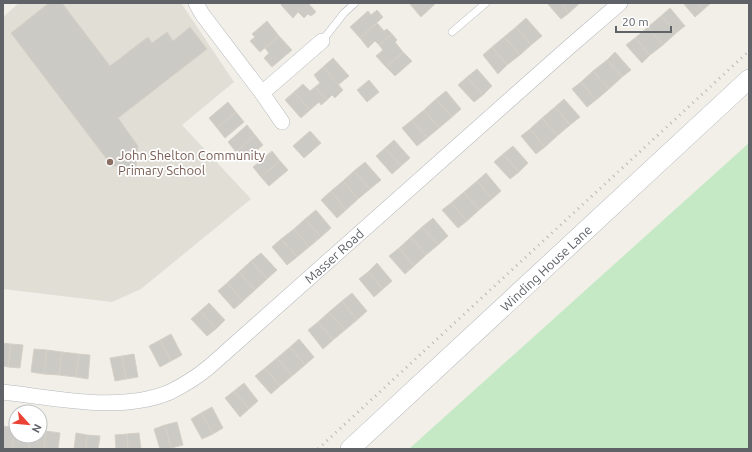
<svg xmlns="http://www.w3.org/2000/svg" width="752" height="452" font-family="Ubuntu,sans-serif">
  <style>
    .education { fill: #e1ded6 }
    .green { fill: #c5e8c5 }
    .building { fill: #cccac5; stroke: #d6d1c6 }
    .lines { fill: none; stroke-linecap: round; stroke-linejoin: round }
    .service-casing { stroke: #b5b8bc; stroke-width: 8 }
    .minor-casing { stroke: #b5b8bc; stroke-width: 16 }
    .tertiary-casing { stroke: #b5b8bc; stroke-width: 20 }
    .service { stroke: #fff; stroke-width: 7 }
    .minor { stroke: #fff; stroke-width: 15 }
    .tertiary { stroke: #fff; stroke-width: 19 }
    .rail { stroke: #b6b7b8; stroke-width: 3; stroke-dasharray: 1 5; stroke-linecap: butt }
    .education-dot { fill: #8d6e63; stroke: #fff; stroke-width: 1.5 }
    .labels { text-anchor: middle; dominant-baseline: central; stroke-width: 3.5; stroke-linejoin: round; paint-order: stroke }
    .education-label { font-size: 13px; fill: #785e54; stroke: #fff; text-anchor: start }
    .street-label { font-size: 13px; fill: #5f6368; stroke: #fff }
  </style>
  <rect width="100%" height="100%" fill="#f1efe8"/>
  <polygon class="education" points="19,3 181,3 234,82 182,125 251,199 141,289 112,302 3,289 3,17"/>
  <polygon class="green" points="749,143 749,449 409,449"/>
  <g class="building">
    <polygon points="49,3 62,3 110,66 148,37 152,43 167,32 173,41 190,27 207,49 118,118 138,146 136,168 112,166 11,33"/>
    <polygon points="283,3 308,3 316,12 311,16 308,14 304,18 298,12 293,18 281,5"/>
    <polygon points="409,3 436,3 421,17"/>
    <polygon points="547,3 561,3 569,13 561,19"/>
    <polygon points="561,3 580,3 569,13"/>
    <polygon points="683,3 698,3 703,10 695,17"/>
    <polygon points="698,3 711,3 703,10"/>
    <polygon points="670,8 685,26 676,33 661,16"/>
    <polygon points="377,10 383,17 360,38 350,27 368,11 371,15"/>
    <polygon points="661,16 676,33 663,45 648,27"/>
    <polygon points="526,18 542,36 531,45 516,27"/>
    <polygon points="267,21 279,36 260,52 250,41 255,37 252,34"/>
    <polygon points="377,23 384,31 387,29 392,34 379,45 375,41 368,48 360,38"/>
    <polygon points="516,27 531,45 520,55 504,37"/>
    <polygon points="648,27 663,45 650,55 635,38"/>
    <polygon points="392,34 397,40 395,42 403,52 386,67 376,56 383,50 379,45"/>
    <polygon points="279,36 292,50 272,67 264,58 269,53 265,48"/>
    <polygon points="504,37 520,55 507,65 492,47"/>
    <polygon points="635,38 650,55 642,63 626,45"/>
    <polygon points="492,47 507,65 498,74 483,55"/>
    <polygon points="403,52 412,61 395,76 386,67"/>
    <polygon points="615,52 631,70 622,77 607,60"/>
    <polygon points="333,58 349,76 338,85 323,67"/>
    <polygon points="607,60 622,77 609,89 593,71"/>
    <polygon points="323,67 343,90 335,98 332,95 327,100 315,87 320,83 314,75"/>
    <polygon points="477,69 492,86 483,95 467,77"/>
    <polygon points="593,71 609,89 596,100 581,82"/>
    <polygon points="467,77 483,95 474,102 458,85"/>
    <polygon points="369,80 379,92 367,102 357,90"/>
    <polygon points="581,82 596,100 587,107 572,89"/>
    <polygon points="303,84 310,91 315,87 327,100 321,105 319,102 310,110 294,92"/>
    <polygon points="446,91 461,109 452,117 436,99"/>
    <polygon points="294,92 310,110 301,118 285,100"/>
    <polygon points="436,99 452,117 439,128 424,110"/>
    <polygon points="564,99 580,117 570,125 555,107"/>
    <polygon points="228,102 236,112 217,128 209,118"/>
    <polygon points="555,107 570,125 557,136 542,118"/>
    <polygon points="424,110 439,128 427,138 412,120"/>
    <polygon points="236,112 244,122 225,138 217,128"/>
    <polygon points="542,118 557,136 545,147 530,129"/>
    <polygon points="412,120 427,138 417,146 402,128"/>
    <polygon points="247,125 255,135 236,152 228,142"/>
    <polygon points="530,129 545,147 536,154 521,136"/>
    <polygon points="310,131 321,143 304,158 293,146"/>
    <polygon points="255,135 263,145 244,161 236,152"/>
    <polygon points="394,140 410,158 401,166 385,148"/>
    <polygon points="513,146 528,163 519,172 503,154"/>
    <polygon points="385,148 401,166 392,174 376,156"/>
    <polygon points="272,151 280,161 261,177 253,167"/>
    <polygon points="503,154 519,172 510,179 494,162"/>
    <polygon points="280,161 288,170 269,186 261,177"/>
    <polygon points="365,162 381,180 370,189 354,171"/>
    <polygon points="354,171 370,189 358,199 343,181"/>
    <polygon points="486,173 501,191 492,199 477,181"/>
    <polygon points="343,181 358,199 346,210 331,191"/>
    <polygon points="477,181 492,199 479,210 464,192"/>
    <polygon points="331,191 346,210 337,218 321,200"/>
    <polygon points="464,192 479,210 467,221 451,203"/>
    <polygon points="451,203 467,221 458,228 442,210"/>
    <polygon points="316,210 331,228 321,237 305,219"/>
    <polygon points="433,218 448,236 438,245 422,227"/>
    <polygon points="305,219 321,237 309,247 294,229"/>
    <polygon points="422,227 438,245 426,255 411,237"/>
    <polygon points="294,229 309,247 297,257 281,239"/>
    <polygon points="411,237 426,255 414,266 399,248"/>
    <polygon points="281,239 297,257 287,265 272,247"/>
    <polygon points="399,248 414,266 405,274 389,256"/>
    <polygon points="261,253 277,270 267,279 251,261"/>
    <polygon points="251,261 267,279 255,290 239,272"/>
    <polygon points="377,263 392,281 383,289 368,272"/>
    <polygon points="239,272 255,290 243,301 227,283"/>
    <polygon points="368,272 383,289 374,297 359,279"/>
    <polygon points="227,283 243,301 234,309 218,291"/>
    <polygon points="352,293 367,311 357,320 342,301"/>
    <polygon points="342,301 357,320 345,330 329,312"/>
    <polygon points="209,303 225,320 216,329 200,311"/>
    <polygon points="200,311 216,329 207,336 191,319"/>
    <polygon points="329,312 345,330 333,340 318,322"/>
    <polygon points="318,322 333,340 323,349 308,330"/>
    <polygon points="171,334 182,355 171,361 160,340"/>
    <polygon points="299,339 314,357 305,365 290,347"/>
    <polygon points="160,340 171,361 160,367 149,346"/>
    <polygon points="3,343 11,344 8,367 3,366"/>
    <polygon points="11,344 23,345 20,368 8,367"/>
    <polygon points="290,347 305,365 292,376 277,358"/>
    <polygon points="34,349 47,350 44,374 31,372"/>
    <polygon points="47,350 62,352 59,375 44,374"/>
    <polygon points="62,352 79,354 76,377 59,375"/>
    <polygon points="79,354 90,355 88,379 76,377"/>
    <polygon points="134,354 138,377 126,379 122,356"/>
    <polygon points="122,356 126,379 115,381 110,358"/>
    <polygon points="277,358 292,376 280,386 265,368"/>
    <polygon points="265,368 280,386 271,394 255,376"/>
    <polygon points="244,383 258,401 249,409 234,391"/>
    <polygon points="234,391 249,409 240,417 225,398"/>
    <polygon points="212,407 223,428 213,434 201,413"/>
    <polygon points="201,413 213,434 202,439 191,419"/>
    <polygon points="177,422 183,445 171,448 165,425"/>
    <polygon points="165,425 171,448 160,449 154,429"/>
    <polygon points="3,426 15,428 12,449 3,449"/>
    <polygon points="15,428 16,428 16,436 30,436 29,449 12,449"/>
    <polygon points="40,430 46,431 44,449 29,449 30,436 40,436"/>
    <polygon points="46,431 60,433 58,449 44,449"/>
    <polygon points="76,433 87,435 86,449 74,449"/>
    <polygon points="139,433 141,449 128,449 127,434"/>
    <polygon points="127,434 128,449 116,449 115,435"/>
    <polygon points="87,435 100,436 98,449 86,449"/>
  </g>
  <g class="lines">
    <g class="service-casing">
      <g id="service">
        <polyline points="452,32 486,3"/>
        <polyline points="322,41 344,13 355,3"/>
      </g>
    </g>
    <g class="minor-casing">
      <g id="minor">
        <polyline points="196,3 202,14 262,93 282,122"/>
        <polyline points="262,93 322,41"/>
        <path d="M3,392C56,398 120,413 170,392C184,385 197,377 209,367L568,48L620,3"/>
      </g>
    </g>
    <g class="tertiary-casing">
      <polyline id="tertiary" points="350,449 749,79"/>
    </g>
    <use href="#service" class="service"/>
    <use href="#minor" class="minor"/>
    <use href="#tertiary" class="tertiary"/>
    <polyline class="rail" points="318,449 749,51"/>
  </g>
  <circle class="education-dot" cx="110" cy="162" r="4"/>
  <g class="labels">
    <g class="education-label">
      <text x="118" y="155">John Shelton Community<tspan x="118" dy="15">Primary School</tspan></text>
    </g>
    <g class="street-label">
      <text transform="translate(334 256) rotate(-42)">Masser Road</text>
      <text transform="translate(546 268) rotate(-43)">Winding House Lane</text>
    </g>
  </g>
  <rect width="752" height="452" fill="none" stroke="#5f6368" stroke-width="8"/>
  <g transform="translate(28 424) rotate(117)"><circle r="19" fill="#ffffff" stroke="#bfc1c3"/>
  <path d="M0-3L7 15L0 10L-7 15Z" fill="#ea4335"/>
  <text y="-6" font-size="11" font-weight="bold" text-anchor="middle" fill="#5f6368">N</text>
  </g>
  <path d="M616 26v6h55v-6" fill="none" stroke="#5f6368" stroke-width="2"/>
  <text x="622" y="26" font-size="12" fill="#5f6368" stroke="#ffffff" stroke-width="3" paint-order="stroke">20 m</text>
</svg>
